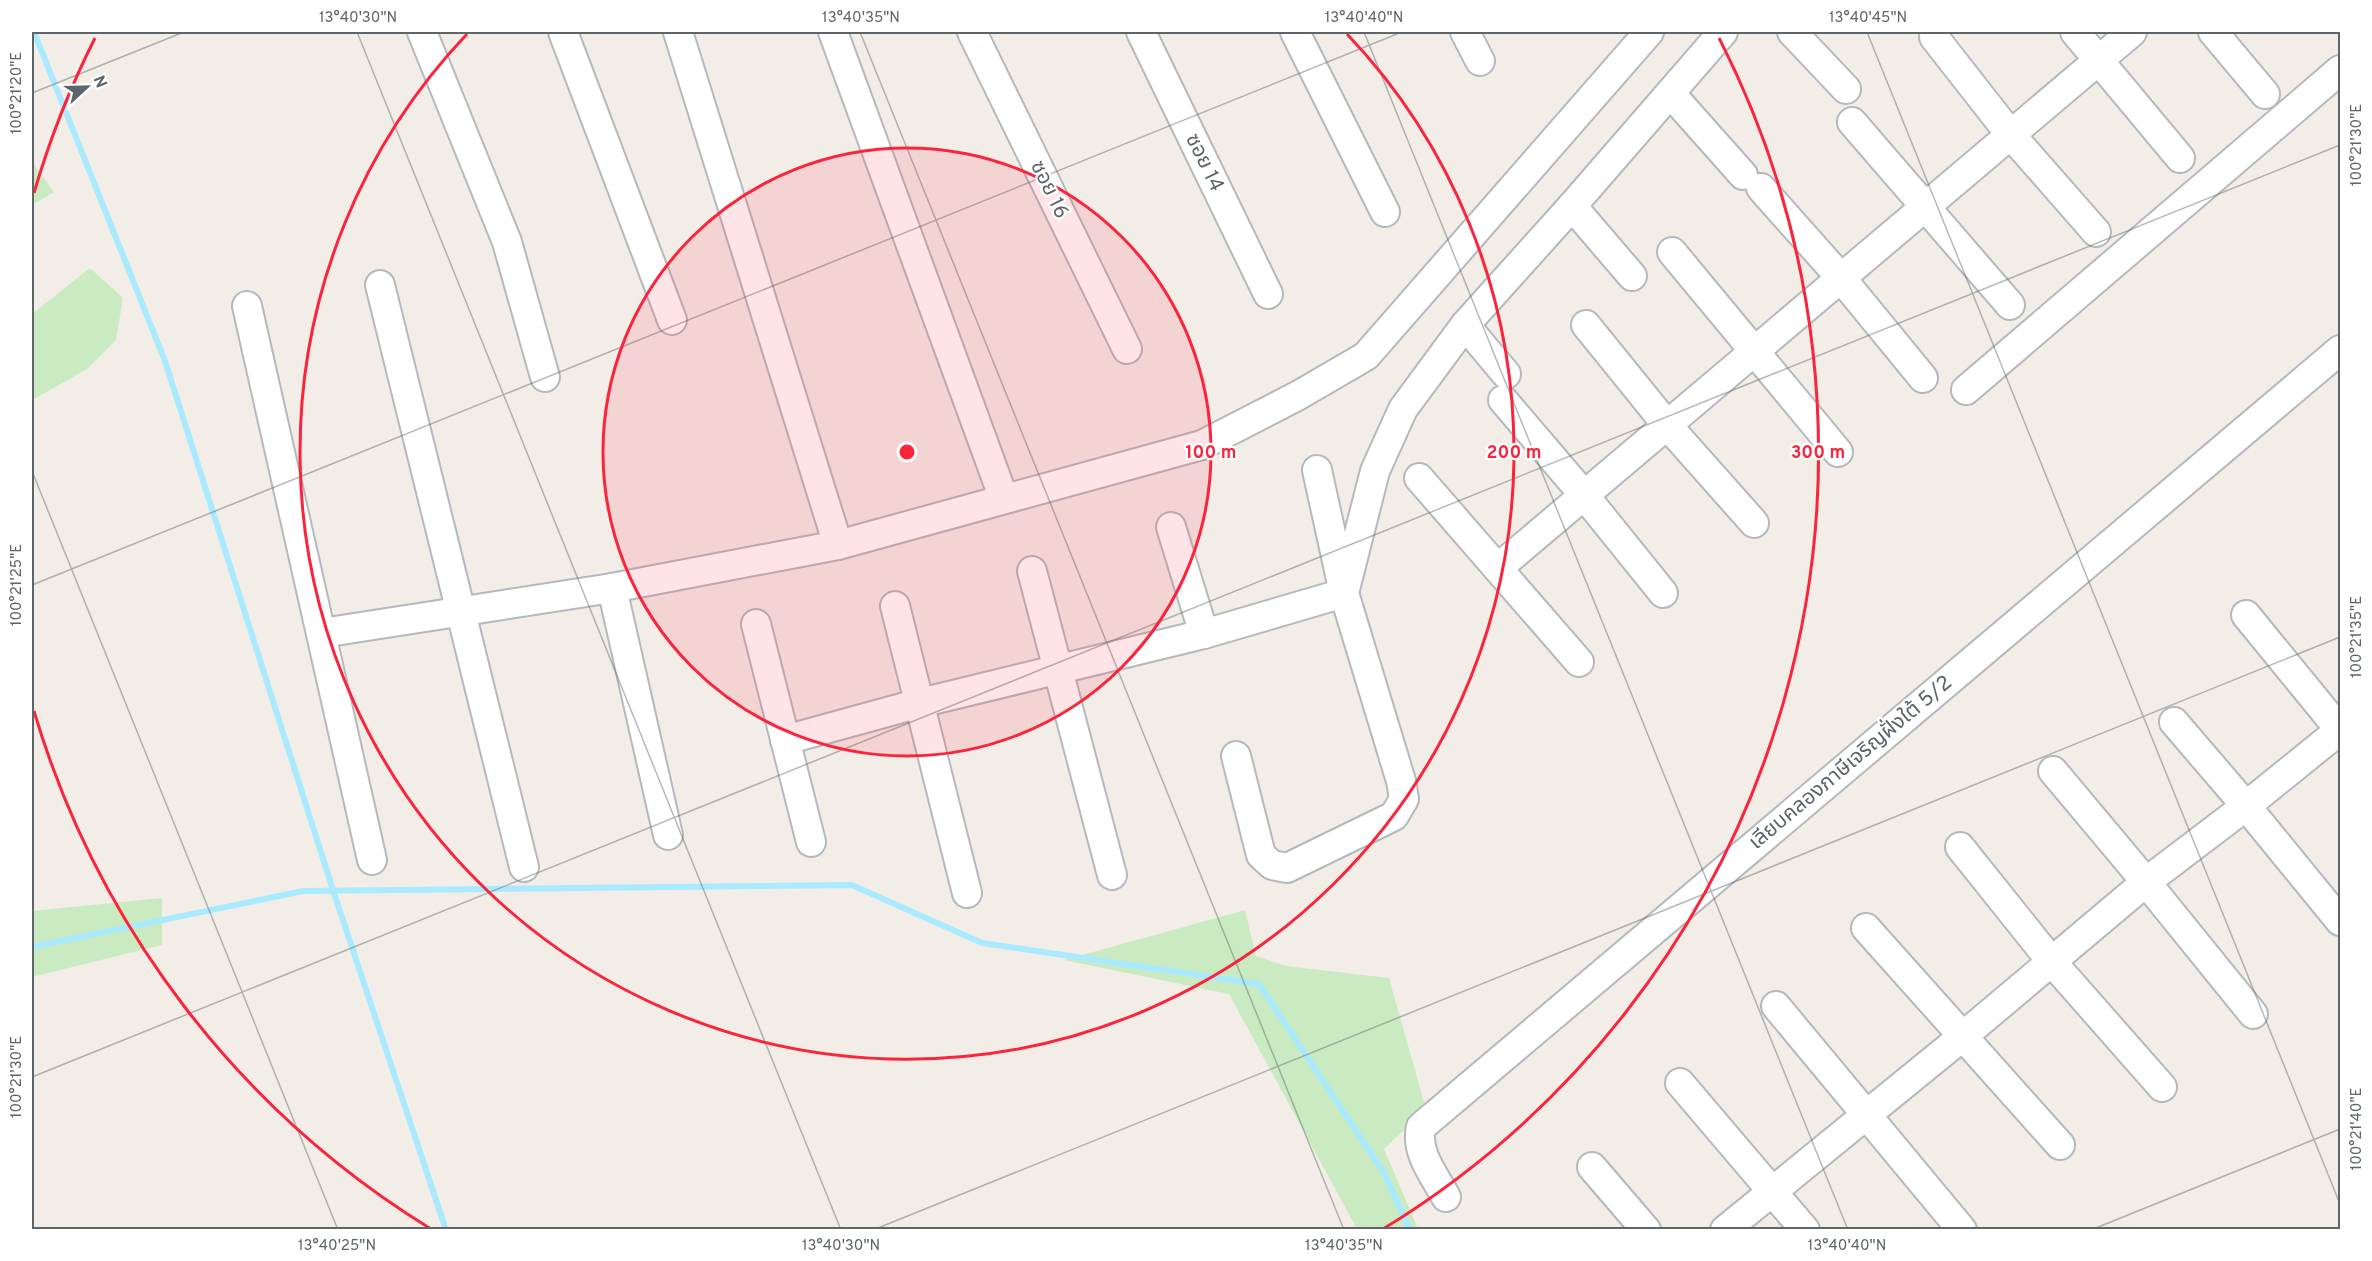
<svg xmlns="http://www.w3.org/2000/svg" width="2372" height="1261" font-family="Overpass,'Noto Sans Thai',sans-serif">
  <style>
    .green { fill: #caebc2 }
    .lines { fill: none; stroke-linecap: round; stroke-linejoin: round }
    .stream { stroke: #aaeaff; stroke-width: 6 }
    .minor-casing { stroke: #b4b9bd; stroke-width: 32 }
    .minor { stroke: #fff; stroke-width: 28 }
    .ticks { fill: none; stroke: #5e6569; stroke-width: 1.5; stroke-opacity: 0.45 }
    .ring { fill: none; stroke: #fb243c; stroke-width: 3 }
    .labels { text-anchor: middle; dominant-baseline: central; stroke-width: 4.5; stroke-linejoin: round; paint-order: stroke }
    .street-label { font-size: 21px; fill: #5e6569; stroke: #fff }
    .centre { fill: #fb243c; stroke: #fff; stroke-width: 3 }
    .ring-label { font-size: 18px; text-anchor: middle; font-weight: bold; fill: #fb243c; stroke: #fff; stroke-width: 4.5; stroke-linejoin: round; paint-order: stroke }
    .neatline { fill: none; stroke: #5e6569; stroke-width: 2 }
    .ticks-label { font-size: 15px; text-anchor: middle; fill: #5e6569 }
  </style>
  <rect width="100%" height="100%" fill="#f2ede7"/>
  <g class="green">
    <polygon points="32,162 54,192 32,205"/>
    <polygon points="90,268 123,298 116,340 87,369 32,400 32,314"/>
    <polygon points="162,898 162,945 32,977 32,911"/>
    <polygon points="1245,910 1256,956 1286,966 1389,978 1426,1109 1384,1149 1418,1229 1357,1229 1229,994 1064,960"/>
  </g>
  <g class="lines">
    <g class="stream">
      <polyline points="34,32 165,361 333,890 446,1230"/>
      <polyline points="32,947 303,891 852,885 982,943 1259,984 1384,1173 1410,1230"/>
    </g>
    <g class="minor-casing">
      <g id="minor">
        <polyline points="422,32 507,242 545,377"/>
        <polyline points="563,32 672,320"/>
        <polyline points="678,32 838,545"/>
        <polyline points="833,32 1004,499"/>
        <polyline points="972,32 1127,349"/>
        <polyline points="1141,32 1268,294"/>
        <polyline points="1295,32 1385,212"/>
        <polyline points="1465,32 1480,61"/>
        <polyline points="1792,32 1846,89"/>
        <polyline points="2075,32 2180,158"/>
        <polyline points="2213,32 2265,94"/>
        <polyline points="1934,37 2010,134 2096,232"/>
        <polyline points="1671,94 1743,175"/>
        <polyline points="1852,122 2010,305"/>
        <polyline points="1761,188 1841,278 1923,378"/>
        <polyline points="1572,206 1632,276"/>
        <polyline points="1672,252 1838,452"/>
        <polyline points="380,285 524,867"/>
        <polyline points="247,306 372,860"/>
        <polyline points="1465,325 1506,374"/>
        <polyline points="1586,325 1667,425 1754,523"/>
        <polyline points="1966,390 2340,70"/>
        <polyline points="1503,400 1584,495 1663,593"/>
        <polyline points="1419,478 1579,662"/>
        <polyline points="1171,527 1204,634"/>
        <polyline points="1498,568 2132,32"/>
        <polyline points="1032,571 1112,875"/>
        <polyline points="612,588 668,835"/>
        <polyline points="895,606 967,893"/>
        <polyline points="2246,615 2340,730"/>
        <polyline points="756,624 811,842"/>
        <polyline points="322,633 612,588 838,545 1202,445 1299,395 1366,356 1649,32"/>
        <polyline points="2174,722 2246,806 2340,921"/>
        <polyline points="785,740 920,703 1204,634 1344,593 1375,471 1403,409 1465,325 1572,206 1723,32"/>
        <polyline points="1236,756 1261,855 1272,865 1287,868 1394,816 1404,799 1401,781 1344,593 1317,470"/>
        <polyline points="2053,771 2146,882 2253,1014"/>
        <polyline points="1960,847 2052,962 2162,1087"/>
        <polyline points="1866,928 2060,1145"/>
        <polyline points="1776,1006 1962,1230"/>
        <polyline points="1680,1083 1805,1230"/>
        <polyline points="1592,1167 1646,1230"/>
        <path d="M1446,1197C1434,1175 1415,1152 1421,1127L2340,350"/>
        <polyline points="1725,1230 1962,1037 2146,882 2246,806 2340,730"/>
      </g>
    </g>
    <use href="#minor" class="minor"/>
  </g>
  <path class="ticks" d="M357,32L841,1230M860,32L1344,1230M1364,32L1848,1230M1867,32L2340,1204M32,93L184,32M32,471L338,1230M32,585L1402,32M32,1077L2340,145M873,1230L2340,637M2091,1230L2340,1129"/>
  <circle cx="907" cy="452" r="304" fill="#fb243c" fill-opacity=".12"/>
  <g class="ring">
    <circle cx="907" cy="452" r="304"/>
    <path d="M1347 34A607 607 0 1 1 467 34"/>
    <path d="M431 1229A911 911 0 0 1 34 711M34 193A911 911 0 0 1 95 38M1719 38A911 911 0 0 1 1383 1229"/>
  </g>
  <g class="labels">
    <g class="street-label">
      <text transform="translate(1204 163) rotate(64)">ซอย 14</text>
      <text transform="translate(1049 190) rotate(64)">ซอย 16</text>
      <text transform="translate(1851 763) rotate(-40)">เลียบคลองภาษีเจริญฝั่งใต้ 5/2</text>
    </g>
  </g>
  <circle cx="907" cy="452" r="9" class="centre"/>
  <g class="ring-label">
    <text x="1211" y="458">100 m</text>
    <text x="1514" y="458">200 m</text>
    <text x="1818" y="458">300 m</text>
  </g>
  <rect width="2372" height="1261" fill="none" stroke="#ffffff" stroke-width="66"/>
  <g transform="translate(87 87) rotate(68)" stroke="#ffffff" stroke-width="4.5" paint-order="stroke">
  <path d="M0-4.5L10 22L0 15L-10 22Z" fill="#5e6569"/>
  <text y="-9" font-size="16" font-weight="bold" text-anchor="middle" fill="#5e6569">N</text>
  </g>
  <rect x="33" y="33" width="2306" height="1195" class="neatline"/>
  <g class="ticks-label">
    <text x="358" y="22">13°40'30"N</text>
    <text x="861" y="22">13°40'35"N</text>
    <text x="1364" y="22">13°40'40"N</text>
    <text x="1868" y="22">13°40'45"N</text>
    <text transform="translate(16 93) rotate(-90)" y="5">100°21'20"E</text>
    <text transform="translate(2356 145) rotate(-90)" y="5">100°21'30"E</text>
    <text transform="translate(16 585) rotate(-90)" y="5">100°21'25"E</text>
    <text transform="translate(2356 637) rotate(-90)" y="5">100°21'35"E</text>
    <text transform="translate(16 1077) rotate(-90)" y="5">100°21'30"E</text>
    <text transform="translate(2356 1129) rotate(-90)" y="5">100°21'40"E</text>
    <text x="337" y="1250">13°40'25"N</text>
    <text x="841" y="1250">13°40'30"N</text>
    <text x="1344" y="1250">13°40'35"N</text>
    <text x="1847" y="1250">13°40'40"N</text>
  </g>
</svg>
